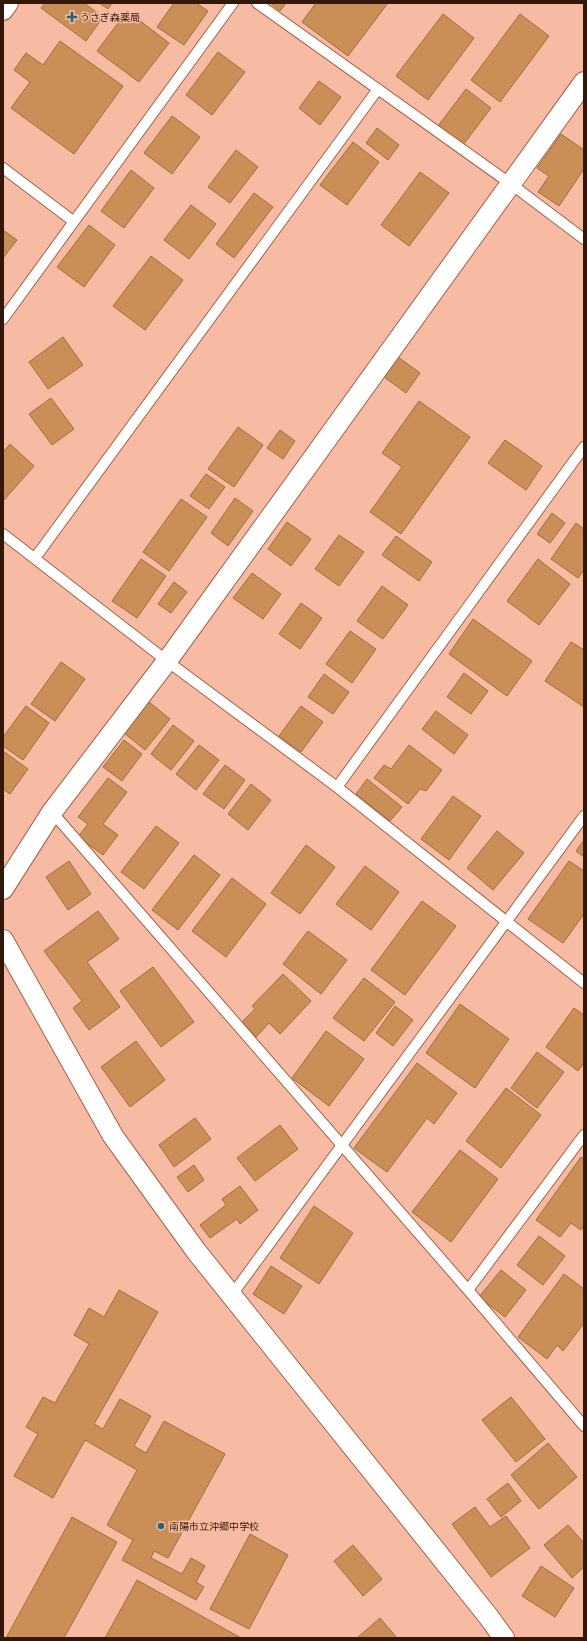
<svg xmlns="http://www.w3.org/2000/svg" width="587" height="1641" font-family="'Playfair Display','Noto Sans JP',serif">
  <style>
    .building { fill: #ca8f57; stroke: #a26d39 }
    .lines { fill: none; stroke-linecap: round; stroke-linejoin: round }
    .service-casing { stroke: #a56246; stroke-width: 12 }
    .minor-casing { stroke: #a56246; stroke-width: 22 }
    .service { stroke: #fff; stroke-width: 10 }
    .minor { stroke: #fff; stroke-width: 20 }
    .poi-dot { fill: #25657a; stroke: #f6bba2; stroke-width: 1.5 }
    .labels { text-anchor: middle; dominant-baseline: central; stroke-width: 3; stroke-linejoin: round; paint-order: stroke }
    .poi-label { font-size: 10px; fill: #32170b; stroke: #f6bba2; text-anchor: start }
  </style>
  <rect width="100%" height="100%" fill="#f6bba2"/>
  <g class="building">
    <polygon points="45,3 84,3 103,17 86,41 41,8"/>
    <polygon points="99,3 112,3 108,9"/>
    <polygon points="174,3 196,3 208,11 184,45 157,27"/>
    <polygon points="270,3 286,3 280,11"/>
    <polygon points="316,3 388,3 348,56 302,22"/>
    <polygon points="127,11 169,43 139,82 97,51"/>
    <polygon points="443,14 474,38 428,100 396,76"/>
    <polygon points="520,14 549,36 500,102 471,80"/>
    <polygon points="60,41 123,86 74,154 11,108 30,82 14,70 26,53 43,65"/>
    <polygon points="218,52 245,72 212,115 186,95"/>
    <polygon points="319,81 341,97 320,125 299,108"/>
    <polygon points="466,89 491,108 463,145 438,126"/>
    <polygon points="172,116 200,137 172,174 144,153"/>
    <polygon points="377,128 399,145 388,160 366,143"/>
    <polygon points="561,134 584,150 584,169 559,206 538,192 549,176 537,168"/>
    <polygon points="353,142 379,162 347,205 320,185"/>
    <polygon points="236,150 258,167 230,203 208,187"/>
    <polygon points="131,170 154,188 124,228 101,211"/>
    <polygon points="420,172 449,193 409,246 381,225"/>
    <polygon points="254,193 273,207 234,258 216,244"/>
    <polygon points="191,205 216,224 189,259 164,240"/>
    <polygon points="89,225 115,245 84,287 57,267"/>
    <polygon points="3,230 17,240 3,258"/>
    <polygon points="151,256 183,280 145,330 113,306"/>
    <polygon points="63,337 83,365 48,389 29,362"/>
    <polygon points="398,357 420,373 406,393 384,377"/>
    <polygon points="51,398 74,429 52,445 29,414"/>
    <polygon points="419,401 470,437 401,534 370,512 402,467 382,453"/>
    <polygon points="238,427 263,445 234,487 208,469"/>
    <polygon points="280,430 295,441 283,459 267,448"/>
    <polygon points="505,440 542,466 526,490 488,463"/>
    <polygon points="10,444 34,466 3,501 3,452"/>
    <polygon points="206,474 225,487 209,509 190,496"/>
    <polygon points="235,498 253,511 228,546 211,533"/>
    <polygon points="181,499 207,517 169,571 143,552"/>
    <polygon points="552,513 565,523 550,543 537,534"/>
    <polygon points="287,522 311,539 291,566 268,549"/>
    <polygon points="576,523 584,529 584,570 578,578 551,559"/>
    <polygon points="339,535 364,552 339,586 315,569"/>
    <polygon points="396,536 432,562 419,581 382,555"/>
    <polygon points="141,559 166,576 137,618 112,601"/>
    <polygon points="538,559 570,584 539,625 507,601"/>
    <polygon points="252,573 281,594 263,619 233,598"/>
    <polygon points="174,582 187,592 171,613 158,604"/>
    <polygon points="382,586 408,605 383,639 357,621"/>
    <polygon points="301,603 322,618 300,649 279,634"/>
    <polygon points="473,619 532,661 507,696 449,654"/>
    <polygon points="350,631 376,649 352,683 326,664"/>
    <polygon points="571,642 584,650 584,707 545,681"/>
    <polygon points="61,662 85,679 55,721 31,704"/>
    <polygon points="464,673 488,691 471,714 447,697"/>
    <polygon points="324,674 349,692 333,714 308,697"/>
    <polygon points="149,702 170,719 145,750 124,733"/>
    <polygon points="26,706 49,723 23,760 3,746 3,737"/>
    <polygon points="301,706 323,722 301,752 279,736"/>
    <polygon points="436,711 468,735 454,754 422,729"/>
    <polygon points="173,725 194,741 171,770 151,754"/>
    <polygon points="124,740 142,754 122,781 103,767"/>
    <polygon points="199,745 219,760 196,790 176,774"/>
    <polygon points="409,745 442,770 426,791 420,789 408,804 374,778 384,765 391,769"/>
    <polygon points="3,751 28,769 10,794 3,789"/>
    <polygon points="225,765 245,780 224,809 203,794"/>
    <polygon points="108,778 127,792 103,824 118,835 103,855 78,837 88,824 78,817"/>
    <polygon points="367,779 402,807 390,821 356,794"/>
    <polygon points="251,784 271,800 248,830 228,814"/>
    <polygon points="453,796 481,816 449,860 421,839"/>
    <polygon points="156,826 179,843 144,889 121,872"/>
    <polygon points="497,831 524,853 493,890 467,868"/>
    <polygon points="584,840 584,857 576,851"/>
    <polygon points="306,845 335,867 300,914 271,893"/>
    <polygon points="194,855 220,875 178,930 152,910"/>
    <polygon points="69,861 91,894 68,910 46,877"/>
    <polygon points="569,861 584,871 584,914 563,943 528,919"/>
    <polygon points="365,866 399,892 371,930 336,904"/>
    <polygon points="232,878 266,904 226,957 192,931"/>
    <polygon points="422,901 456,926 405,995 371,970"/>
    <polygon points="98,911 119,939 87,962 120,1007 89,1030 73,1008 82,1001 44,951"/>
    <polygon points="308,931 347,960 321,994 283,964"/>
    <polygon points="153,967 194,1022 161,1047 120,991"/>
    <polygon points="283,974 311,1001 280,1034 269,1023 256,1037 242,1022 255,1009 252,1006"/>
    <polygon points="364,978 395,1002 364,1041 333,1018"/>
    <polygon points="460,1004 509,1039 475,1088 426,1053"/>
    <polygon points="395,1006 413,1020 393,1046 376,1033"/>
    <polygon points="574,1008 584,1015 584,1063 578,1071 546,1047"/>
    <polygon points="326,1031 364,1059 329,1106 292,1078"/>
    <polygon points="136,1041 165,1080 130,1107 101,1067"/>
    <polygon points="537,1052 564,1072 537,1108 511,1088"/>
    <polygon points="417,1063 457,1093 434,1124 427,1118 387,1172 354,1148"/>
    <polygon points="506,1088 541,1115 501,1168 466,1141"/>
    <polygon points="195,1118 211,1139 174,1167 159,1145"/>
    <polygon points="280,1125 298,1149 255,1181 237,1158"/>
    <polygon points="460,1150 498,1179 451,1242 412,1212"/>
    <polygon points="581,1157 584,1159 584,1225 581,1230 571,1223 560,1237 536,1220"/>
    <polygon points="194,1165 204,1180 188,1192 177,1177"/>
    <polygon points="240,1186 258,1210 240,1224 237,1219 210,1238 200,1225 226,1205 222,1199"/>
    <polygon points="314,1206 353,1233 319,1284 280,1258"/>
    <polygon points="539,1236 565,1256 543,1285 517,1265"/>
    <polygon points="271,1266 302,1286 284,1314 253,1294"/>
    <polygon points="501,1270 526,1290 505,1317 479,1297"/>
    <polygon points="564,1274 584,1289 584,1323 563,1351 557,1345 547,1359 518,1337"/>
    <polygon points="119,1290 158,1312 94,1424 103,1429 120,1399 151,1416 134,1446 146,1453 164,1421 225,1454 168,1558 154,1551 151,1558 182,1574 191,1558 205,1566 196,1582 204,1587 196,1600 122,1560 133,1540 107,1525 137,1470 85,1440 53,1498 14,1476 38,1434 26,1427 43,1397 55,1403 89,1344 74,1335 89,1308 104,1317"/>
    <polygon points="511,1397 545,1439 516,1462 482,1420"/>
    <polygon points="548,1443 577,1477 539,1509 511,1475"/>
    <polygon points="508,1483 521,1501 501,1517 487,1499"/>
    <polygon points="475,1507 490,1527 506,1516 530,1548 491,1577 452,1524"/>
    <polygon points="72,1517 117,1542 64,1638 6,1638"/>
    <polygon points="568,1525 584,1543 584,1567 572,1578 544,1545"/>
    <polygon points="250,1534 288,1555 249,1629 210,1609"/>
    <polygon points="353,1545 382,1579 363,1596 334,1561"/>
    <polygon points="541,1566 574,1588 555,1617 522,1596"/>
    <polygon points="137,1580 241,1638 105,1638"/>
    <polygon points="380,1618 397,1638 357,1638"/>
  </g>
  <g class="lines">
    <g class="service-casing">
      <g id="service">
        <polyline points="257,3 511,184 584,239"/>
        <polyline points="3,168 73,221"/>
        <polyline points="3,319 233,3"/>
        <polyline points="3,534 167,661 337,787 584,983"/>
        <polyline points="35,558 378,89"/>
        <polyline points="337,787 584,447"/>
        <polyline points="52,812 468,1290 584,1426"/>
        <polyline points="468,1290 584,1135"/>
        <polyline points="231,1296 584,816"/>
      </g>
    </g>
    <g class="minor-casing">
      <g id="minor">
        <polyline points="3,10 8,3"/>
        <polyline points="3,889 52,812 167,661 584,82"/>
        <polyline points="3,940 113,1136 196,1251 488,1616 504,1638"/>
      </g>
    </g>
    <use href="#service" class="service"/>
    <use href="#minor" class="minor"/>
  </g>
  <g class="poi-dot">
    <path d="M70 11h4v4h4v4h-4v4h-4v-4h-4v-4h4z"/>
    <circle cx="161" cy="1526" r="4"/>
  </g>
  <g class="labels">
    <g class="poi-label">
      <text x="80" y="17">うさぎ森薬局</text>
      <text x="169" y="1526">南陽市立沖郷中学校</text>
    </g>
  </g>
  <rect width="587" height="1641" fill="none" stroke="#32170b" stroke-width="8"/>
</svg>
